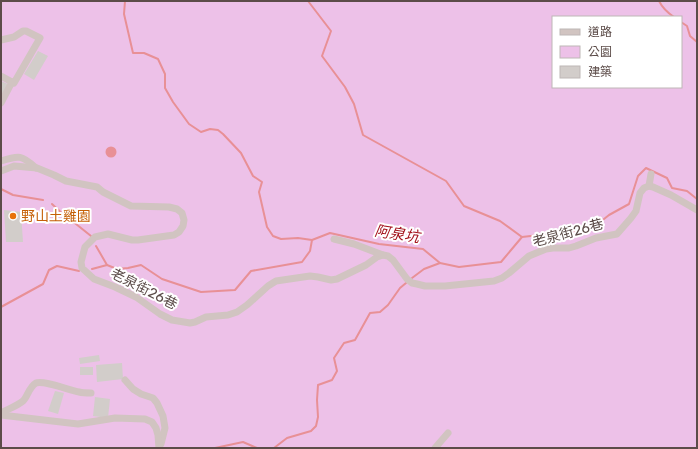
<svg xmlns="http://www.w3.org/2000/svg" width="698" height="449" font-family="Rubik,'Noto Sans TC',sans-serif">
  <style>
    .green { fill: #edc1e8; fill-rule: evenodd }
    .water { fill: #e89096 }
    .lines { fill: none; stroke-linecap: round; stroke-linejoin: round }
    .stream { stroke: #e89096; stroke-width: 2 }
    .building { fill: #d2cdca }
    .minor { stroke: #d1c4c1; stroke-width: 7 }
    .food-dot { fill: #e8710a; stroke: #fff; stroke-width: 1.5 }
    .labels { text-anchor: middle; dominant-baseline: central; stroke-width: 4; stroke-linejoin: round; paint-order: stroke }
    .food-label { font-size: 14px; fill: #c56008; stroke: #fff; text-anchor: start }
    .street-label { font-size: 14px; fill: #5c4c49; stroke: #fff }
    .water-label { font-size: 15px; font-style: italic; fill: #a4141d; stroke: #fff }
  </style>
  <rect width="100%" height="100%" fill="#f0f2f1"/>
  <path class="green" d="M1,1H697V448H1ZM553,17H681V87H553Z"/>
  <circle class="water" cx="111" cy="152" r="5.5"/>
  <g class="lines">
    <g class="stream">
      <polyline points="125,1 124,14 133,53 144,53 158,59 165,74 165,88 173,102 189,124 201,132 210,129 218,130 223,134 241,153 253,176 262,182 259,192 267,227 273,236 281,239 298,238 312,240"/>
      <polyline points="308,1 331,31 322,56 345,87 354,104 363,135 446,181 464,206 500,221 522,237"/>
      <path d="M659,1C662,7 668,13 674,17"/>
      <polyline points="681,22 687,26 690,36 697,42"/>
      <polyline points="1,189 13,195 43,200"/>
      <polyline points="52,204 67,218 76,224 91,236"/>
      <polyline points="96,246 107,265"/>
      <polyline points="92,269 107,265 117,269 128,268 141,265 162,279 201,292 235,290 251,271 302,262 310,251 312,240 330,233 379,244 423,249 440,263 459,267 501,262 522,237 574,231 594,227 609,215 629,204 638,176 646,168 667,178 672,188 687,191 697,199"/>
      <polyline points="412,278 424,269 440,263"/>
      <polyline points="1,307 43,284 49,270 57,266 79,271"/>
      <polyline points="215,448 243,442 257,448"/>
      <polyline points="274,448 287,438 311,431 316,426 318,417 317,400 318,385 332,380 337,371 334,358 344,343 355,340 370,313 380,312 388,305 400,288 406,283"/>
    </g>
  </g>
  <g class="building">
    <polygon points="38,51 48,56 34,80 24,74"/>
    <polygon points="1,81 8,84 1,98"/>
    <polygon points="4,210 21,212 23,242 6,242"/>
    <polygon points="99,355 100,361 80,364 79,358"/>
    <polygon points="122,363 123,379 97,382 96,365"/>
    <rect x="80" y="367" width="13" height="8"/>
    <polygon points="55,391 64,393 58,414 48,411"/>
    <polygon points="95,397 110,399 108,418 93,416"/>
  </g>
  <g class="lines">
    <g class="minor">
      <polyline points="1,40 14,37 23,31 26,31 40,38 14,83 12,82 1,103"/>
      <polyline points="1,76 12,82"/>
      <path d="M1,161C19,155 22,155 36,168"/>
      <polyline points="1,171 14,166 37,168 54,175 66,181 97,187 103,192 131,206 169,207 177,209 182,213 184,220 183,226 179,232 174,235 138,240 132,240 108,234 95,237 85,247 81,262 82,268 94,279 115,287 136,297 160,314 172,320 190,323 195,322 206,317 228,315 237,312 247,305 268,286 276,281 310,276 318,277 331,280 337,279 366,265 377,257 383,255 388,256 393,260 407,279 412,283 417,284 425,286 445,286 494,281 502,278 509,273 529,256 546,249 553,248 569,248 576,246 596,238 617,234 631,218 636,211 640,193 644,188 649,186 653,187 671,195 697,210"/>
      <polyline points="649,186 651,174"/>
      <polyline points="334,239 354,244 383,255"/>
      <polyline points="125,380 133,389 141,394 153,398 157,403 163,416 165,428 161,444"/>
      <path d="M1,413C8,409 17,406 23,401C28,396 29,387 36,383C43,380 69,390 79,392C83,393 87,393 91,393"/>
      <polyline points="1,415 78,424 115,418 145,419 152,422 156,428 158,435 159,448"/>
      <polyline points="435,448 448,433"/>
    </g>
  </g>
  <circle class="food-dot" cx="13" cy="216" r="4"/>
  <g class="labels">
    <g class="food-label">
      <text x="21" y="216">野山土雞園</text>
    </g>
    <g class="street-label">
      <text transform="translate(568 233) rotate(-15)">老泉街26巷</text>
      <text transform="translate(144 289) rotate(27)">老泉街26巷</text>
    </g>
    <g class="water-label">
      <text transform="translate(397 234) rotate(9)">阿泉坑</text>
    </g>
  </g>
  <rect width="698" height="449" fill="none" stroke="#5c4c49" stroke-width="4"/>
  <rect x="552" y="16" width="130" height="72" fill="#ffffff" stroke="#beb7b6"/>
  <rect x="560" y="29" width="20" height="6" fill="#d1c4c1" stroke="#beb7b6"/>
  <text x="588" y="36" font-size="12" fill="#5c4c49">道路</text>
  <rect x="560" y="46" width="20" height="12" fill="#edc1e8" stroke="#beb7b6"/>
  <text x="588" y="56" font-size="12" fill="#5c4c49">公園</text>
  <rect x="560" y="66" width="20" height="12" fill="#d2cdca" stroke="#beb7b6"/>
  <text x="588" y="76" font-size="12" fill="#5c4c49">建築</text>
</svg>
